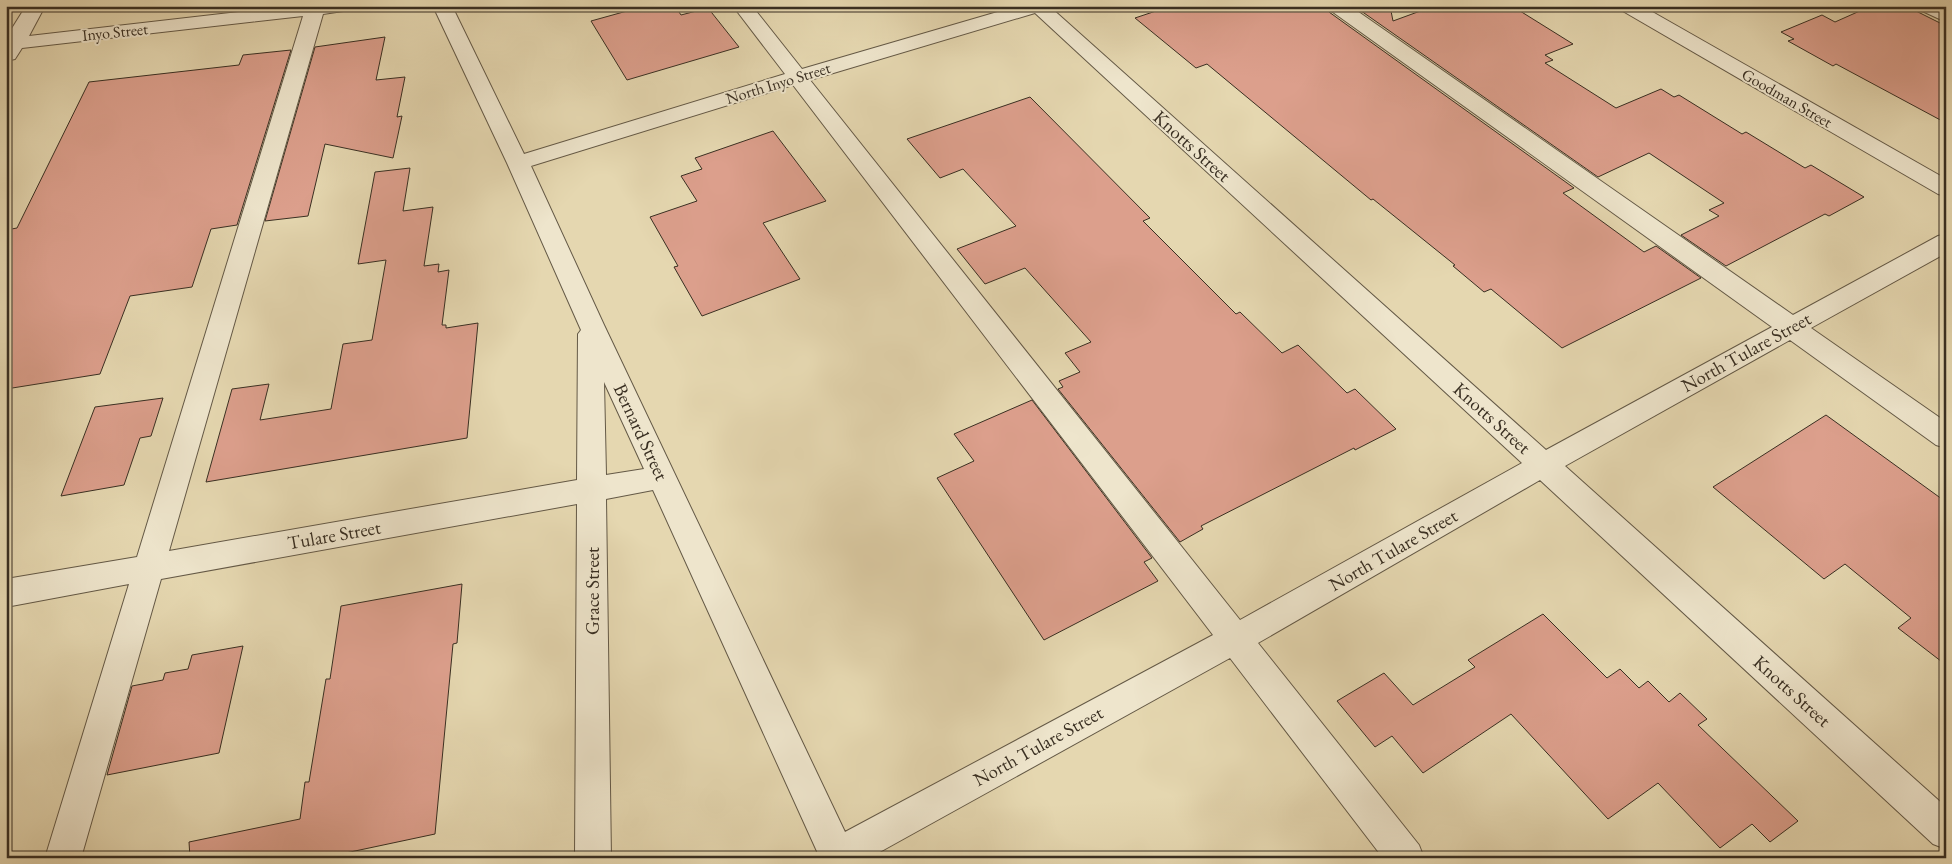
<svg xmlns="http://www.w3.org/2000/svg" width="1952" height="864" font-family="'EB Garamond',serif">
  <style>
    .building { fill: #dc9f8c; stroke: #392f22 }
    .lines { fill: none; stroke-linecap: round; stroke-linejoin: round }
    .minor-casing { stroke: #645946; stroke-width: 2 }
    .minor { fill: #eee5cc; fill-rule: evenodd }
    .labels { text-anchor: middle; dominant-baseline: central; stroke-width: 4; stroke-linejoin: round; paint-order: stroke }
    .far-street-label { font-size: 16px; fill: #392f22; stroke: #eee5cc }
    .street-label { font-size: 19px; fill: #392f22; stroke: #eee5cc }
  </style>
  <rect width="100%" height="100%" fill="#e5d7b0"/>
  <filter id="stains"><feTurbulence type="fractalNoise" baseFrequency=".004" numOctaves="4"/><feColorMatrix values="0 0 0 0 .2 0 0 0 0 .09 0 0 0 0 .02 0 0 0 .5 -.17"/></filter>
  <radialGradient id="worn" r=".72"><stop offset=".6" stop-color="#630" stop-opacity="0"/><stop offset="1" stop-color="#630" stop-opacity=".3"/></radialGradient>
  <g class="building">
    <polygon points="645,6 675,6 681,15 708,8 739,47 627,80 591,21"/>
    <polygon points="1171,6 1326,6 1329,12 1574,188 1563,193 1644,252 1656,246 1701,278 1562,348 1491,289 1484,292 1453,266 1455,265 1373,199 1371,200 1207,64 1196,68 1135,18"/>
    <polygon points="1354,6 1390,6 1393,21 1434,6 1512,6 1573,44 1545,55 1553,60 1545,63 1616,108 1661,89 1674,97 1679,95 1742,134 1746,132 1805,168 1811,165 1864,197 1829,216 1825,214 1726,266 1681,235 1719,216 1709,210 1724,203 1649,153 1598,177"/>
    <polygon points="1871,6 1906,6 1946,26 1946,123 1836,64 1833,66 1788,41 1794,39 1781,32 1822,15 1835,22"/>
    <polygon points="385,37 376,80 405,77 397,117 402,116 393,158 325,144 308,216 265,221 315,47"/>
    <polygon points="291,50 237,225 211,229 192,287 130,296 100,374 6,389 6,230 17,228 89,82 239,65 243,55"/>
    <polygon points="1030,97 1150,218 1143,221 1236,314 1240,312 1282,353 1298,345 1347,393 1355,389 1396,429 1355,450 1354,448 1201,526 1203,529 1180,542 1058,389 1063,387 1059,381 1080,372 1065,353 1091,342 1025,268 985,284 957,249 1016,226 963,169 940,178 907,139"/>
    <polygon points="773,131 826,201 763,223 800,279 702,316 674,267 678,266 650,217 697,201 681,176 702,169 695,158"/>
    <polygon points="410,168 403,211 433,207 424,266 439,264 438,272 449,270 442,325 446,325 446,328 478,323 467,438 206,482 232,389 269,384 260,420 331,409 343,344 372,340 386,260 358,264 375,172"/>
    <polygon points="163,398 151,436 140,438 124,485 61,496 95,407"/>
    <polygon points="1032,400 1152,558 1144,562 1158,581 1044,640 937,478 974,461 954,434"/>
    <polygon points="1826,415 1946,502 1946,665 1898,628 1911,618 1845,564 1824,579 1713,487"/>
    <polygon points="462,584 457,643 453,644 435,834 322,858 190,858 189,842 300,819 305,782 309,782 326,679 330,679 341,606"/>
    <polygon points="1543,614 1607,678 1620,669 1639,688 1648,681 1669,702 1680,693 1707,719 1698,725 1798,821 1770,842 1752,824 1720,848 1658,783 1608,819 1511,714 1423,773 1392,736 1375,747 1337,701 1384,673 1413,705 1475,667 1468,660"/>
    <polygon points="243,646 219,753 107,775 132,686 163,680 165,673 188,669 192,655"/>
  </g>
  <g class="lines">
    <g class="minor-casing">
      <g id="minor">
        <path d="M26,6H45L29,36L290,6H352L350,10L323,14L169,551L577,480L578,334L581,330L507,163L433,6H452L524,154L785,74L733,6H752L802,69L1018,6H1049L1546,450L1772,327L1330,10L1328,6H1350L1793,315L1938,236L1946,234V253L1811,328L1946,422V448L1936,445L1790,340L1565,466L1946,807V849L1933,844L1540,480L1258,643L1419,845L1424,858H1383L1230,658L869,858H820L653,490L606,499L611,858H575L577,504L161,579L81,858H45L129,584L6,607V579L137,557L303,16L22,48L15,59L6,61V38ZM1035,13L1522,463L1240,620L810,80ZM793,85L1213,635L845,832L604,325L531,166ZM604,382L644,469L606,475Z"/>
        <polygon points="1619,6 1642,6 1946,179 1946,196 1938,194 1621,10"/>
        <polygon points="1918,6 1942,6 1946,8 1946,22 1920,10"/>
      </g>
    </g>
    <use href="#minor" class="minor"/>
  </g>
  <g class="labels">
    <g class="far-street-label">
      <text transform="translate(115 32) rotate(-6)">Inyo Street</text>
      <text transform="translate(778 83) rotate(-17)">North Inyo Street</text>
      <text transform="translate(1787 98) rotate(30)">Goodman Street</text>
    </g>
    <g class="street-label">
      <text transform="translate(1192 146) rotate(42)">Knotts Street</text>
      <text transform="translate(1746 352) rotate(-29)">North Tulare Street</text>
      <text transform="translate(1492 418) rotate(42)">Knotts Street</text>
      <text transform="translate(641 432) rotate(65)">Bernard Street</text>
      <text transform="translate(334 535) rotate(-10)">Tulare Street</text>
      <text transform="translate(1393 550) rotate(-30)">North Tulare Street</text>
      <text transform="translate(592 591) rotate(-90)">Grace Street</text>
      <text transform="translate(1792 691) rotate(42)">Knotts Street</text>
      <text transform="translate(1038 746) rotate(-29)">North Tulare Street</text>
    </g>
  </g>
  <rect width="1952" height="864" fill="none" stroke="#e5d7b0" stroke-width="25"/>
  <rect x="8" y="8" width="1937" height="849" fill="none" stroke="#392f22" stroke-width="2.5"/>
  <rect x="12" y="12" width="1927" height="839" fill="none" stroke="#392f22"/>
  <rect width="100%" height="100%" filter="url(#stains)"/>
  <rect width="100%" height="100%" fill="url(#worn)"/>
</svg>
